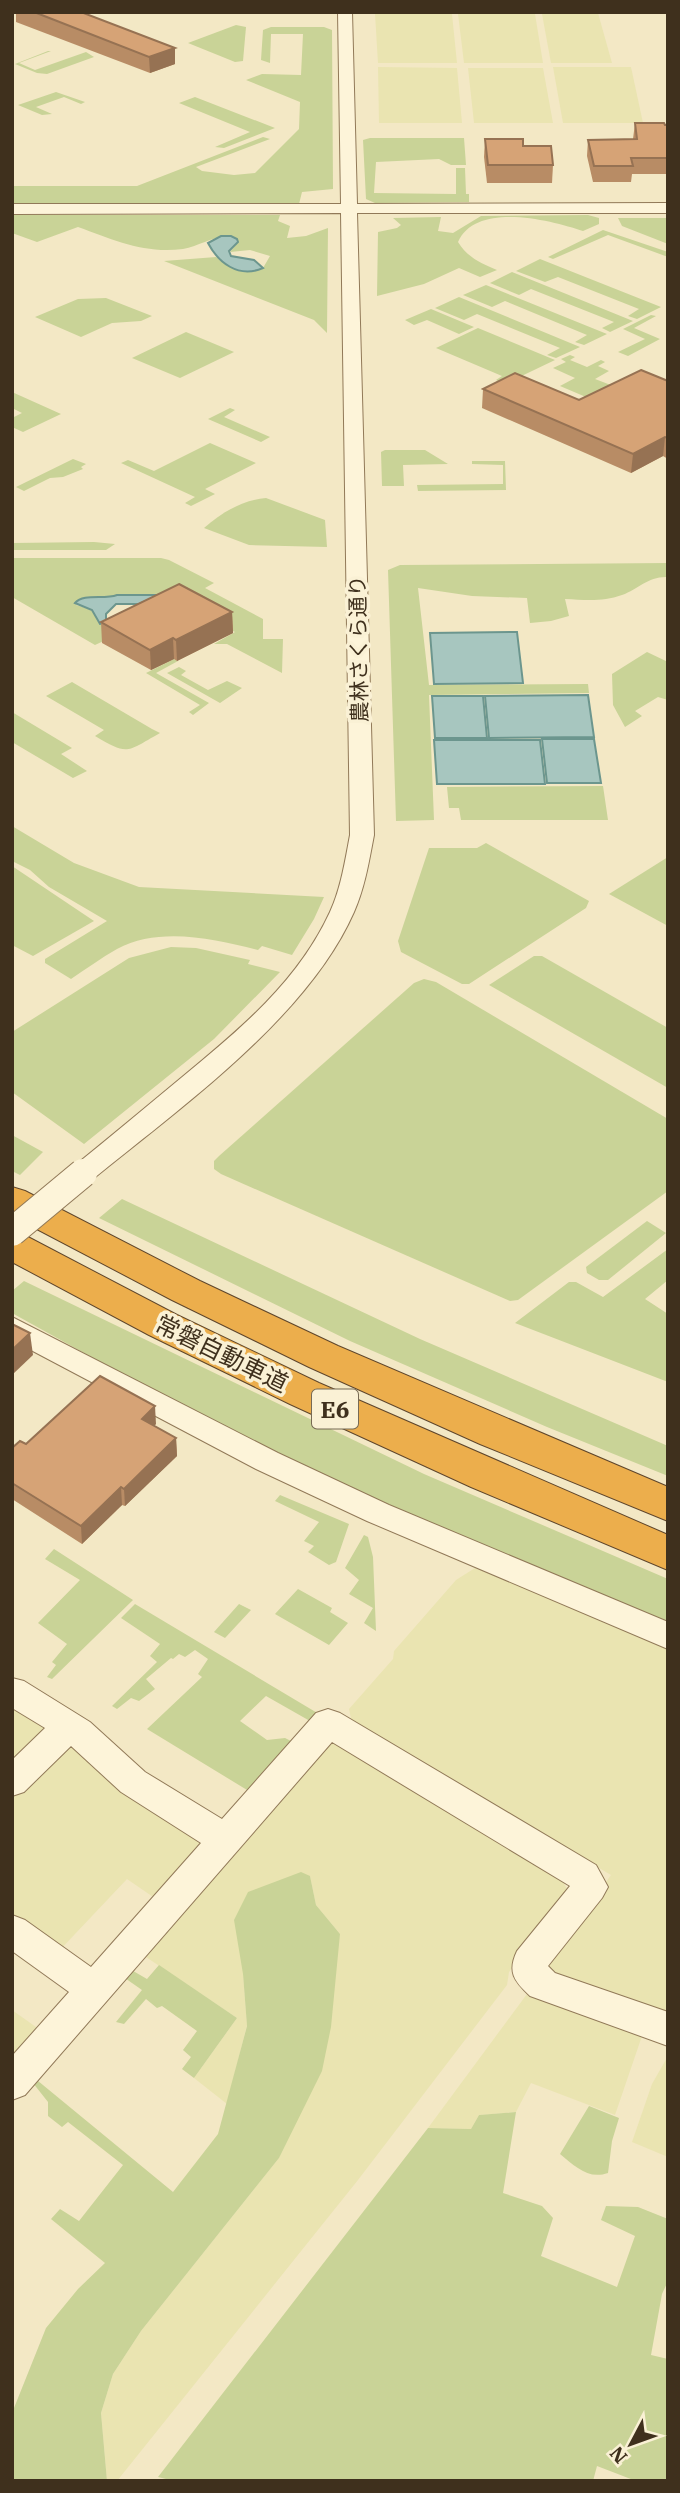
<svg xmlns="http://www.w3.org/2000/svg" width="680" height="2493" font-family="'IBM Plex Serif','Noto Sans JP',serif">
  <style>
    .farmland { fill: #eae4b1 }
    .green { fill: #c9d397 }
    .water { fill: #a7c6bf; stroke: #6c968e; stroke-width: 2 }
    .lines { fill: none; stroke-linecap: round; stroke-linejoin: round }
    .minor-casing { stroke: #917958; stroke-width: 2 }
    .highway-casing { stroke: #5f462c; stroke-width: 2 }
    .minor { fill: #fdf4d9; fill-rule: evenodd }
    .highway { fill: #ecae4c; fill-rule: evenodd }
    .minor-bridge-casing { stroke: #917958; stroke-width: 30; stroke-linecap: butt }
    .minor-bridge { stroke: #fdf4d9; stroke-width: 28 }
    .wall { fill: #b88c65 }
    .shaded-wall { fill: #967253 }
    .building { fill: #d6a376; stroke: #967253; stroke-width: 2 }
    .labels { text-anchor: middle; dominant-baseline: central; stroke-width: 7; stroke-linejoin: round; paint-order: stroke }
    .far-street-label { font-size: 21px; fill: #3f301d; stroke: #faf1d5 }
    .shield { fill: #faf1d5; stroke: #776a54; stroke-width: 2 }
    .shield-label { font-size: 23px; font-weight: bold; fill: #3f301d }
    .street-label { font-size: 24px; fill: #3f301d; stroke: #faf1d5 }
  </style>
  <rect width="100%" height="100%" fill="#f3e8c5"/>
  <g class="farmland">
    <polygon points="598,13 612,63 551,63 542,14"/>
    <polygon points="375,14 452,14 457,63 378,63"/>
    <polygon points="458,14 535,14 543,63 464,63"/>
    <polygon points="378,67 457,68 462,123 379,123"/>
    <polygon points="553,67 631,67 643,123 563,123"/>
    <polygon points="468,68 543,68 553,123 474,123"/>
    <polygon points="475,1568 577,1608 668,1648 668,2014 553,1974 547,1965 611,1875 352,1723 349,1709 393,1659 394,1651 456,1580"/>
    <polygon points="12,1701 54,1728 12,1769"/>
    <polygon points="70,1738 207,1839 159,1901 127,1879 57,1953 12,1921 12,1796"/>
    <polygon points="325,1738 335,1740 562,1880 568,1891 509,1972 507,1985 358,2180 117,2481 107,2481 101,2413 113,2374 141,2331 279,2158 340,1934 316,1905 310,1876 243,1974 247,2025 227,2104 194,2078 237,2018 140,1953"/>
    <polygon points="527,1994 643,2033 615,2115 531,2083 516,2112 479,2115 471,2129 428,2128"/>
    <polygon points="12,2010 43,2032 19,2058 12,2053"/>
    <polygon points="668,2056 668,2157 632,2142 652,2084"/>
  </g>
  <g class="green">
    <polygon points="236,25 246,27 243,61 235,62 188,43"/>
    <polygon points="271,27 324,27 332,30 333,189 302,192 299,204 12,204 12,186 137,186 263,137 270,139 196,167 202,171 234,175 255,173 299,129 300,102 246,80 262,74 301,75 303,34 271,34 270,63 261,60 263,30"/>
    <polygon points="48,51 51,51 19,63 35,70 86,52 94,57 47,74 37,73 15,64"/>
    <polygon points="56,92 85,102 81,104 64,97 36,107 52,114 42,115 18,105"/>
    <polygon points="195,97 275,128 224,148 215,147 250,132 179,103"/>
    <polygon points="370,138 464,138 466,165 451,165 439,159 376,162 374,193 456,194 456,168 465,168 466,194 469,194 469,202 375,203 366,199 363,140"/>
    <path d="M12,215H280L278,221L290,226L287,238L306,236L328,228L327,333L314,320L164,261L216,257L236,270L247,272L263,268L270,256L250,250L230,252L236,245L235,237C218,233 200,246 183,249C144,254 114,240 78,227L37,242L12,233Z"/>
    <path d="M588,215L599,218V224L583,231C551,220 476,201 458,242C468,258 481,263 497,270L480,277L459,268L424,284L377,296L378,232L397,228L401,225L393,218L441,217L438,231L453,233L481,216Z"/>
    <polygon points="618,218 668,218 668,244 622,226"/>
    <polygon points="603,230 668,252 668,257 608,235 553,259 548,257"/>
    <polygon points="540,259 661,307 637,319 628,316 639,309 558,277 545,282 516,271"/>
    <polygon points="512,272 633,321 610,332 602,328 614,322 531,289 519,295 490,283"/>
    <polygon points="486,285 607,334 584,345 575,342 587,335 505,301 492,307 463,295"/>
    <polygon points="459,297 580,347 556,358 547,355 560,348 477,314 464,320 435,308"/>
    <polygon points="106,298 152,316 141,321 112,323 81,337 35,317 78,299"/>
    <polygon points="431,309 474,327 459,334 427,320 414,325 405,320"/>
    <polygon points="651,315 656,316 634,328 660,339 628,356 618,352 645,339 623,329"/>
    <polygon points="478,328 555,360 505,384 496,380 502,376 436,348"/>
    <polygon points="186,332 234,352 180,378 132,358"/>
    <polygon points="570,355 575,357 570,360 587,367 601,360 605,362 598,366 609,371 595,379 616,387 593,400 560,386 575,378 553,368 566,362 561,359"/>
    <polygon points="12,392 61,414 23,432 12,427 12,418 22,413 12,408"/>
    <polygon points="230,408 235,410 224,417 270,437 261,442 208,419"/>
    <polygon points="210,443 256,463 205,489 215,494 191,506 185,503 195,497 121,463 128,460 154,471"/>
    <polygon points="385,450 425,450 448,464 403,465 404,486 382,486 381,452"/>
    <polygon points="73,459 86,464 81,467 83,469 63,477 50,478 24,491 16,487"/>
    <polygon points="472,461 505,461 506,490 418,491 417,485 503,484 503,465 472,464"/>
    <path d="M266,498L325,520L327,547L249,545L204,528C221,513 242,500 266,498Z"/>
    <polygon points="94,542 115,544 106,550 12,550 12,543"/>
    <path d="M12,558H161L169,560L214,583L205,588L263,619V639H283L282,673L227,644H214L235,632L155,595H117L108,599L77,600L76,605C88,609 96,609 99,623L125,631L95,645L12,597Z"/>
    <path d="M668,563V577C648,576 639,589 622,595C603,602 585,600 565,599L569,616L551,621L530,623L527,598L472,596L418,588L429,685L588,684L589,693L429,695L434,820L396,821L388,570L400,565Z"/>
    <polygon points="647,652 668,662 668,700 658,697 635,711 642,716 625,727 613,705 612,674"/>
    <polygon points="174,659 178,661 156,673 209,703 193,715 189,712 200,705 146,673"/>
    <polygon points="179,667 186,671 181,675 208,690 227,681 242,688 220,703 167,673"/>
    <path d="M72,682L152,729L160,733C126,752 129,756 95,736L104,730L46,696Z"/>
    <polygon points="12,712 72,748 61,754 87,771 73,778 12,742"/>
    <polygon points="603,786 608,820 461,820 459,808 449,808 447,787"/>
    <path d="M12,826L74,863L139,887L324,897L314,919L292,955L262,946L258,950C214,939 160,926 117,949C101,958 86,969 71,979L45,963V959L107,921L49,887L30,870L12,861Z"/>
    <polygon points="486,843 589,901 586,908 469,984 462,984 401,952 398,941 429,848 477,848"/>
    <polygon points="668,857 668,926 609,894"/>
    <polygon points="12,866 94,921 33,956 12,945"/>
    <polygon points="171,947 196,948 250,960 248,964 280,972 214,1039 84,1144 12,1092 12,1032 129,958"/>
    <polygon points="534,956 542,956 668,1028 668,1088 489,985"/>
    <polygon points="424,979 436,982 668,1119 668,1191 518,1300 510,1301 221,1174 214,1169 214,1161 219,1156 414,983"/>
    <polygon points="12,1135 43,1152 20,1175 12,1171"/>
    <polygon points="122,1199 420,1339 668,1446 668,1476 547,1427 350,1341 99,1218"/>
    <polygon points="647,1221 666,1233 608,1280 599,1280 587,1273 586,1267"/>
    <polygon points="668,1249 668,1280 645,1299 668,1314 668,1382 515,1323 569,1282 576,1282 603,1297"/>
    <polygon points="24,1281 424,1474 668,1579 668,1627 332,1481 147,1388 12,1313 12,1291"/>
    <polygon points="280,1495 349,1524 336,1562 329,1565 308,1552 314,1546 304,1541 319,1522 275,1501"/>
    <polygon points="364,1535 368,1537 373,1557 376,1631 364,1623 373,1608 349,1594 359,1580 345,1568"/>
    <polygon points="54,1549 133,1600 52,1679 47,1677 56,1665 52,1662 67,1644 38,1623 80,1580 45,1559"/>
    <polygon points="298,1589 332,1608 330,1612 348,1623 329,1645 275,1614"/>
    <polygon points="135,1604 324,1717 317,1725 266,1696 240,1721 267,1740 285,1738 297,1744 252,1793 147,1729 202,1677 198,1674 208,1659 195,1650 185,1657 179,1654 173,1659 171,1658 146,1679 155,1689 139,1701 131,1698 117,1709 112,1706 157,1662 150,1656 160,1644 121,1618"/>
    <polygon points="239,1604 251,1610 225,1638 214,1632"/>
    <polygon points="301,1872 310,1876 316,1905 340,1934 331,2027 322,2071 279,2158 141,2331 113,2374 101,2413 107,2481 12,2481 12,2413 46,2328 78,2289 105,2263 51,2219 60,2209 79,2221 123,2165 68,2122 62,2127 48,2116 48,2102 29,2078 32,2076 173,2192 218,2134 247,2026 243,1974 234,1920 248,1892"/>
    <polygon points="159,1965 237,2018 194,2078 182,2069 191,2057 183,2050 197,2031 162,2006 157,2008 146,1999 124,2024 116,2022 142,1990 122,1976 128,1968 147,1979"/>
    <path d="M589,2106L619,2118L612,2141L608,2173C588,2180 575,2166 560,2154Z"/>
    <polygon points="516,2112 503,2193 542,2206 553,2218 541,2256 617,2287 635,2236 601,2220 606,2206 638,2207 668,2219 668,2281 662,2294 651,2355 668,2359 668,2481 636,2481 597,2466 593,2481 174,2481 158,2477 428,2128 471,2129 479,2115"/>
  </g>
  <g class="water">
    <path d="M221,236H231L237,239L238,242L229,251L231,256L254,260L263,268C238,279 218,262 208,243Z"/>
    <path d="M117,595H160L139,604H116L106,614V623L100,624L92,610L75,603C84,593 104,600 117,595Z"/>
    <polygon points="517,632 523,683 434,684 430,633"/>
    <polygon points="588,695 594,737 489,738 485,696"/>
    <polygon points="432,696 483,696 487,738 435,738"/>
    <polygon points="542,739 594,739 601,783 547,783"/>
    <polygon points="434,740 540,740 545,784 437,784"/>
  </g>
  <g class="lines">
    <g class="minor-casing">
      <g id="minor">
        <path d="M338,12H352L357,204L668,203V213H357L374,835C369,861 365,887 354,912C308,1017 180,1108 93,1179L83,1182L73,1179L69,1173L73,1167C110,1137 145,1108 181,1078C238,1031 298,982 330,912C341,888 345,861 350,835L341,213L12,214V204H341Z"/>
        <polygon points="12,1317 278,1453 389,1505 668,1622 668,1649 367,1521 256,1469 12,1340"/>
        <path d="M12,1678L24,1681L90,1722L145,1772L222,1819L316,1713L328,1709L340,1713L596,1865L608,1887L602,1898L548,1966L555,1973L668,2012V2046L530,1996C514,1981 507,1972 517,1951L570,1886L332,1742L25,2095L12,2100V2056L69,1992L12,1951V1915L25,1920L91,1967L201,1843L121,1792L71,1746L24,1792L12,1796V1760L45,1728L12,1708Z"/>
      </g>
    </g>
    <g class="highway-casing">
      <g id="highway">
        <polygon points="12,1187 25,1191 200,1281 338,1346 668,1487 668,1521 480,1444 309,1367 172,1300 12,1216"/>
        <polygon points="12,1232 26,1236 177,1315 319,1383 668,1535 668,1570 471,1487 290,1404 149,1335 12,1262"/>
      </g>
    </g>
    <use href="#minor" class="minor"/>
    <use href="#highway" class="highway"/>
    <g class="minor-bridge-casing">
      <polyline id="minor-bridge" points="12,1232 83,1173"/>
    </g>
    <use href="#minor-bridge" class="minor-bridge"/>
  </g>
  <g class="wall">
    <polygon points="16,12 81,12 175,64 150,73 16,22"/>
    <polygon points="635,123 668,125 668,174 632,174 631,182 593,182 587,156 588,140 633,139"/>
    <polygon points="485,139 523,146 553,165 552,183 487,183 484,157"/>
    <polygon points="668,381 668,459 663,456 631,473 482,408 483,389 579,400"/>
    <polygon points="232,612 233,633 177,661 174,659 151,670 102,643 101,622"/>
    <polygon points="156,1424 154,1426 176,1438 177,1456 125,1506 122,1505 82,1544 12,1499 12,1448 26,1444"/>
  </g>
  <g class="shaded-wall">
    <polygon points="175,48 175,64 150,73 149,57"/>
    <polygon points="665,437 663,456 631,473 633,454"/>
    <polygon points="232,612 233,633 177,661 176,640"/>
    <polygon points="173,638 174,659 151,670 150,650"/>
    <polygon points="30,1333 33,1355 12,1375 12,1350"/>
    <polygon points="155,1406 156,1424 143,1436 142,1419"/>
    <polygon points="176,1438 177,1456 125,1506 124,1489"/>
    <polygon points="121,1487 122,1505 82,1544 81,1526"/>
  </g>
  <g class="building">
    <polygon points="34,12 81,12 175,48 149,57"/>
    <polygon points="635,123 664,123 665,125 668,125 668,158 631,158 633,166 594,166 588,140 637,139"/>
    <polygon points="485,139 523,139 523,146 551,146 553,165 488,165"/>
    <polygon points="641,370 668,381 668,438 665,437 633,454 483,389 515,373 579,400"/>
    <polygon points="179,584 232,612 176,640 173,638 150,650 101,622"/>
    <polygon points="12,1324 30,1333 12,1350"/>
    <polygon points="100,1376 155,1406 142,1419 176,1438 124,1489 121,1487 81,1526 12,1483 12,1448 20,1441 26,1444"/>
  </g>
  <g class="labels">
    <g class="far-street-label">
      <text transform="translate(358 649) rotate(-91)">農林さくら通り</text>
    </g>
    <rect class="shield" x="312" y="1389.5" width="46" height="39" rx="5"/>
    <g class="shield-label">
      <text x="335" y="1409">E6</text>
    </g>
    <g class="street-label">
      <text transform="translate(222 1353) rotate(26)">常磐自動車道</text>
    </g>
  </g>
  <rect width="680" height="2493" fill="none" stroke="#3f301d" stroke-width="28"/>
  <g transform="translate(631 2444) rotate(229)" stroke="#faf1d5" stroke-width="5" paint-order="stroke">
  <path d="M0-5L12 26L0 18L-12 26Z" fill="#3f301d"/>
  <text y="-10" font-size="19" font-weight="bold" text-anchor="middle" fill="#3f301d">N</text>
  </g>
</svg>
